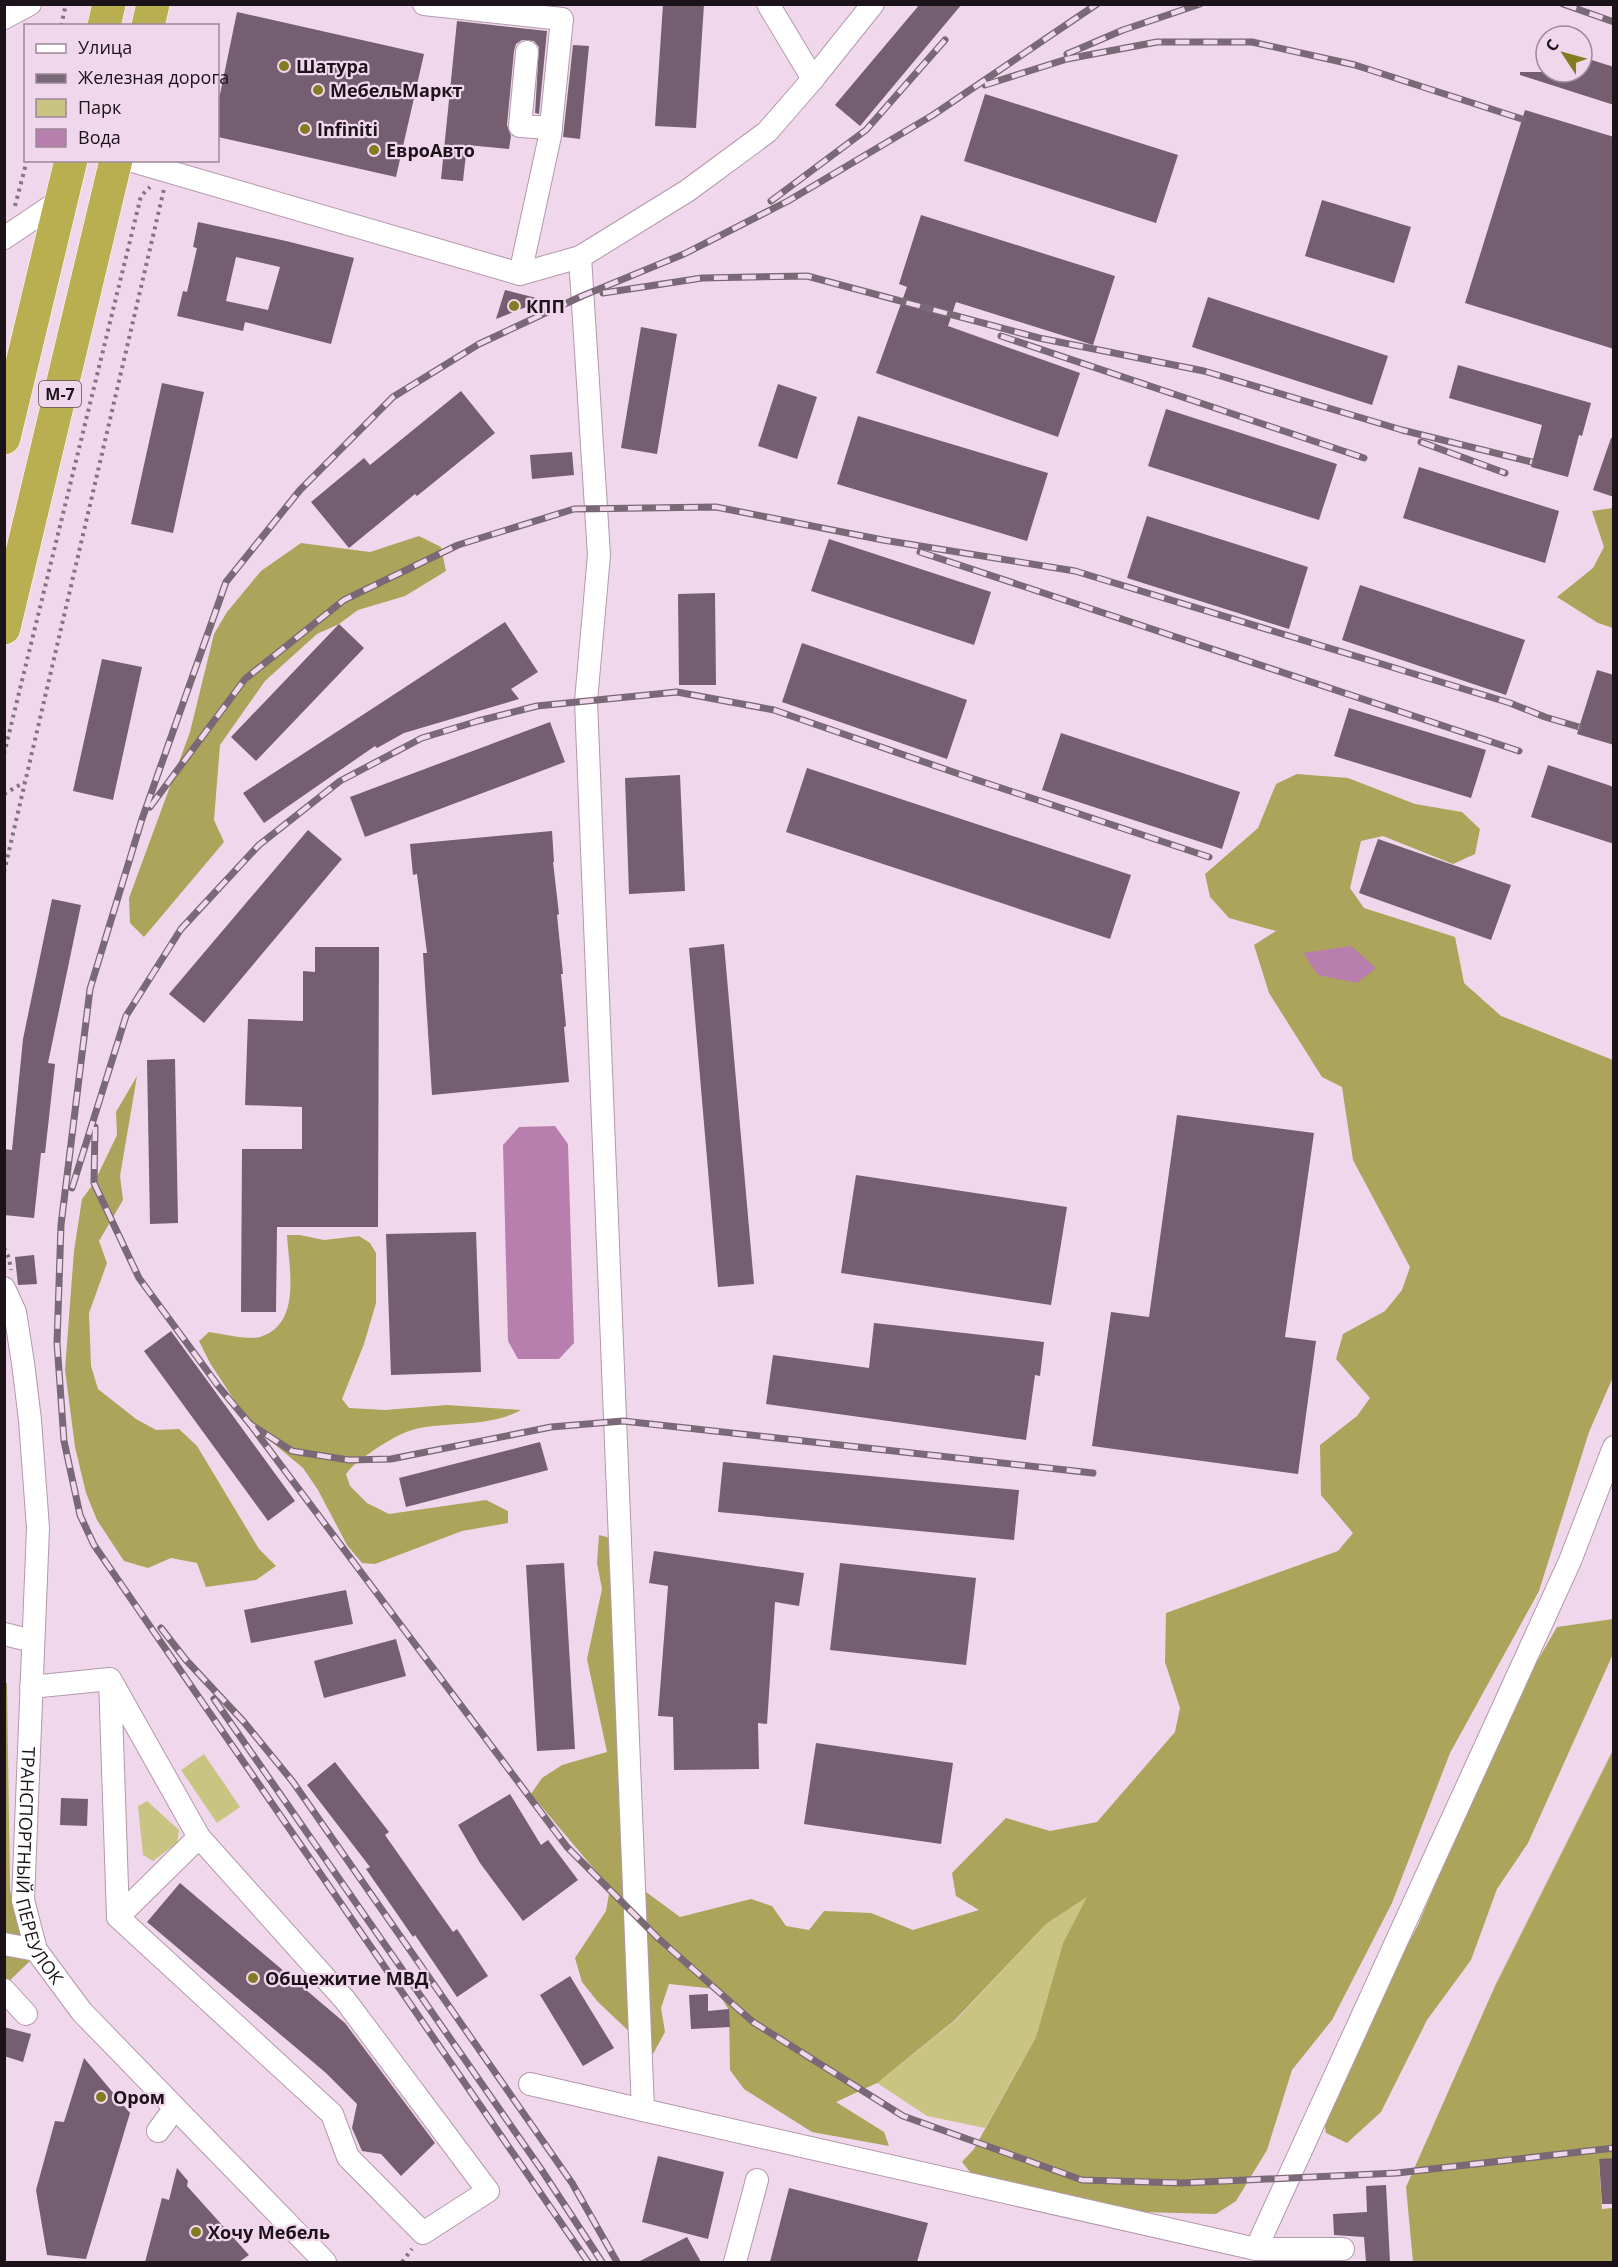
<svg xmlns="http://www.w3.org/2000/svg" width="1618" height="2267" font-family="'Open Sans',sans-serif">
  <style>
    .green { fill: #cac482 }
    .forest { fill: #aca45a }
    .water { fill: #b87ead }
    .building { fill: #745e70; fill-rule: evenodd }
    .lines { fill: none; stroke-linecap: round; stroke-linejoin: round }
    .minor-casing { stroke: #b299ac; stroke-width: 24 }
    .highway-casing { stroke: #fff; stroke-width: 34 }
    .path { stroke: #847381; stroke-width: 4; stroke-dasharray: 3 4.5; stroke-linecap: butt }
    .minor { stroke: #fff; stroke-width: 22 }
    .highway { stroke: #b9af50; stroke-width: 33 }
    .rail-casing { stroke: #796876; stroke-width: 7 }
    .rail { stroke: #f1d7ec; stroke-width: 4.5; stroke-dasharray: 14; stroke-linecap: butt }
    .poi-dot { fill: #857c22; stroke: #f1d7ec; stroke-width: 2 }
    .labels { text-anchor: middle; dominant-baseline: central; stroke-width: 4.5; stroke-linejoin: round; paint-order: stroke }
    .shield { fill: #f1d7ec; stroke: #5c4e59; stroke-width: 1.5 }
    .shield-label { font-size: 16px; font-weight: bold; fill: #1c131a }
    .poi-label { font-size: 18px; font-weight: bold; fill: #1c131a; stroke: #f1d7ec; text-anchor: start }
    .street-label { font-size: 18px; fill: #1c131a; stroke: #f1d7ec }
  </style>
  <rect width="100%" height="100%" fill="#f1d7ec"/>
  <g class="green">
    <polygon points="204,1754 240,1807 217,1823 181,1770"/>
    <polygon points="147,1801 179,1830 177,1843 153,1861 143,1855 138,1806"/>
    <polygon points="1088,1896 1063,1943 1036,2037 985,2128 927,2116 877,2083 956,2020 1046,1924"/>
  </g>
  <g class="forest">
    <polygon points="1613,508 1614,509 1613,628 1598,623 1557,597 1593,568 1604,547 1592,511"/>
    <polygon points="419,536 441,547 446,571 405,596 358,610 339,624 317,634 265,681 220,745 214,820 224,842 144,937 130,923 129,898 190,732 214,634 227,612 261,571 301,543 370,552"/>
    <polygon points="1297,774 1348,778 1415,804 1462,812 1480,829 1475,854 1453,864 1383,836 1361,841 1350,888 1364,908 1455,937 1464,983 1501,1016 1613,1060 1613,1377 1589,1432 1539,1591 1450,1753 1392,1903 1332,2020 1292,2070 1267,2150 1236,2201 1216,2214 1141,2212 971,2173 962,2162 974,2149 1036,2037 1063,1943 1087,1897 1046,1924 955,2020 877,2083 836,2102 884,2132 889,2146 812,2132 744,2089 730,2070 729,2010 716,1989 669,1984 661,2008 665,2032 653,2054 598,2002 582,1982 575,1958 606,1911 610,1888 531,1794 542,1778 562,1765 607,1752 587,1659 602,1589 597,1563 599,1535 622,1541 642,1889 680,1917 751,1899 772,1906 786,1926 809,1930 824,1911 871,1913 913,1930 979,1910 956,1896 952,1873 1006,1818 1050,1831 1097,1822 1175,1732 1180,1708 1165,1662 1166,1613 1338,1551 1353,1533 1321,1495 1320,1445 1357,1416 1370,1398 1336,1359 1343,1334 1385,1311 1402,1290 1410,1267 1353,1160 1342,1087 1322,1077 1269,993 1254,945 1276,931 1229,918 1210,897 1205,874 1258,828 1276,784"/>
    <polygon points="137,1076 120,1176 123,1200 99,1241 107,1263 89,1313 91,1366 98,1389 136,1419 156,1430 179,1429 197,1446 259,1549 276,1566 256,1580 206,1587 197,1563 171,1558 148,1568 124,1561 97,1520 86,1493 75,1447 65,1370 74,1251 82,1199 94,1183 117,1135 116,1112"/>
    <path d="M287,1235H300L324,1240L359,1236L370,1243L376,1253V1303L364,1344L342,1399L349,1408L385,1410L447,1405L521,1410C490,1427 454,1422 420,1428C403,1431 388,1441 374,1450C363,1458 354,1463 346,1474L350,1486L367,1503L389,1514L486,1500L508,1511V1523L462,1531L375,1564L362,1563L347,1545L318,1490L303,1468L250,1424L210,1363L199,1341L209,1332C222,1334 249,1340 260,1337C302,1324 289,1269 287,1235Z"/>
    <polygon points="1613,1619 1613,1654 1528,1843 1497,1889 1471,1960 1427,2020 1381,2112 1347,2143 1326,2133 1322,2109 1418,1925 1509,1710 1557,1627"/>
    <polygon points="5,1683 7,1683 10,1891 31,1960 5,1985"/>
    <polygon points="1613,1750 1614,2158 1599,2160 1602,2209 1613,2208 1613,2262 1413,2262 1406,2187 1495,1986"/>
  </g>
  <g class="water">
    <polygon points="1351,946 1376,968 1357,983 1318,975 1303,953"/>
    <polygon points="555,1126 568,1144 574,1343 559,1359 518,1359 508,1341 503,1145 519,1127"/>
  </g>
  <g class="building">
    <polygon points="663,4 704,4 696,128 655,126"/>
    <polygon points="920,4 962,4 860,126 835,105"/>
    <polygon points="237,12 424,54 396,177 218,137 218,104"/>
    <polygon points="457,21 547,31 539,114 535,113 539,47 534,41 522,40 516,44 514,51 507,125 511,136 509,149 467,145 463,181 441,179"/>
    <polygon points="573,45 589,46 580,139 563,137"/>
    <polygon points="1582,57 1614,67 1614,105 1520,75 1520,72 1582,72"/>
    <polygon points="985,94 1178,155 1156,223 964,161"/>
    <polygon points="1525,110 1614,137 1614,349 1465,303"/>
    <polygon points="1322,200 1411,227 1394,283 1305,256"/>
    <polygon points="921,215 1115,276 1093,345 956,302 948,326 1080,373 1058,437 876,373 907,287 899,284"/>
    <path d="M198,222L286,241L354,258L331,344L245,322L243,331L177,316L183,291L187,292L197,248L193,247ZM236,257L280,267L268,310L226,301Z"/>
    <polygon points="505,290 544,300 496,319"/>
    <polygon points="1208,297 1388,356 1372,405 1192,347"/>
    <polygon points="641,327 677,334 657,454 621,448"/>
    <polygon points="1458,365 1591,403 1582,436 1579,435 1568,477 1531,467 1542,425 1449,398"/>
    <polygon points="162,383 204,392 173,533 131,524"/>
    <polygon points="778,384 817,397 797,459 758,446"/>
    <polygon points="461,391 495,433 417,496 415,494 349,548 311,502 364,458 370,465"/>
    <polygon points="1166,409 1337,464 1319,520 1148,466"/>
    <polygon points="858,416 1048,473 1027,541 837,484"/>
    <polygon points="1611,438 1614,438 1614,497 1593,490"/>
    <polygon points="572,452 574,475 532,479 530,455"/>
    <polygon points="1419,467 1559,511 1545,563 1403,518"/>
    <polygon points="1147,516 1308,567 1289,629 1127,578"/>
    <polygon points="829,539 991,592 974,645 811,591"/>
    <polygon points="1360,585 1525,640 1506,695 1342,640"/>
    <polygon points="715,593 716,685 679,685 678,594"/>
    <polygon points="505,622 538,672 511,689 519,699 404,733 377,748 375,746 264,823 243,793"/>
    <polygon points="339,624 364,648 256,761 231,737"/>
    <polygon points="802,643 967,700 947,759 782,702"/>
    <polygon points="102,659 142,667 113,800 73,791"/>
    <polygon points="1597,670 1614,675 1614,745 1577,734"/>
    <polygon points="1349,708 1486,750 1471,798 1334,756"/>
    <polygon points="550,722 565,762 365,837 350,797"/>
    <polygon points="1061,733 1240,792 1222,849 1042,790"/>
    <polygon points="1548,765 1614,787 1614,844 1531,817"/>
    <polygon points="807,768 1131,875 1110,939 786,832"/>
    <polygon points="680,775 685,891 629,894 625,778"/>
    <polygon points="308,830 342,859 204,1023 169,994"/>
    <polygon points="552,831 554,862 553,862 559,914 557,915 563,974 561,974 566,1026 564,1027 569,1082 432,1095 423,953 427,953 417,874 413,875 410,844"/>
    <polygon points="1378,839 1511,885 1491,940 1359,893"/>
    <polygon points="52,899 81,905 48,1063 55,1064 45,1153 41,1153 34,1218 4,1215 4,1149 12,1150 23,1039"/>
    <polygon points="724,944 754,1284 718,1287 689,948"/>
    <polygon points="315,947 379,947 378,1227 277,1227 276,1312 241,1312 242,1149 302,1149 302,1107 245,1105 248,1019 303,1021 303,971 315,972"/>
    <polygon points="175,1059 178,1223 150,1224 147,1060"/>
    <polygon points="1177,1115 1314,1133 1285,1337 1316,1341 1298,1474 1092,1446 1111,1312 1149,1317"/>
    <polygon points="856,1175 1067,1207 1051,1305 841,1273"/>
    <polygon points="476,1232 481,1372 391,1375 386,1234"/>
    <polygon points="34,1255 37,1284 18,1285 15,1257"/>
    <polygon points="874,1323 1044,1342 1040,1376 1035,1375 1026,1440 766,1404 773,1355 869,1368"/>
    <polygon points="171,1331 295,1501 268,1521 144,1351"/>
    <polygon points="540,1442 548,1470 406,1507 399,1478"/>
    <polygon points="723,1462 1019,1490 1014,1540 718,1512"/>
    <polygon points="654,1551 804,1573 799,1606 775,1602 767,1724 758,1723 759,1769 674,1770 673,1717 658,1716 668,1586 649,1583"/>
    <polygon points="564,1563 575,1749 537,1751 526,1565"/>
    <polygon points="840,1563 976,1578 966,1665 830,1650"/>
    <polygon points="346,1590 353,1624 251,1643 244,1610"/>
    <polygon points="396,1639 406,1676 324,1698 314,1661"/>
    <polygon points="816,1743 953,1763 941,1844 804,1824"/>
    <polygon points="335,1762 389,1832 385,1835 453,1932 457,1929 488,1976 457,1997 415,1935 413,1937 366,1869 370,1867 307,1785"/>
    <polygon points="510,1794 541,1845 548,1840 578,1880 523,1921 480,1863 458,1825"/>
    <polygon points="61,1798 88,1799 87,1826 60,1825"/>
    <polygon points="180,1883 345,2023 435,2143 401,2176 381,2154 362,2151 352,2128 357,2104 326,2073 147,1922"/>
    <polygon points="570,1976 614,2048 583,2066 540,1995"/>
    <polygon points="708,1994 708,2011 729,2009 730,2027 691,2029 689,1995"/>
    <polygon points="4,2027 31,2034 23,2062 4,2056"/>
    <polygon points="84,2058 130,2113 86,2259 47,2255 36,2190 55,2121 64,2122"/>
    <polygon points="658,2156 724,2172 708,2239 642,2222"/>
    <polygon points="1614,2158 1614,2204 1602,2204 1599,2159"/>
    <polygon points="177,2168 188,2181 187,2186 249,2255 239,2262 145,2262 162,2198 169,2200"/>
    <polygon points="1386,2185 1390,2262 1366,2262 1364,2237 1334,2235 1333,2214 1367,2212 1366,2186"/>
    <polygon points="789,2188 928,2223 917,2262 770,2262"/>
    <polygon points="687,2237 701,2262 638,2262"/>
  </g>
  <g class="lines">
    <g class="minor-casing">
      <g id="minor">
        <polyline points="424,4 562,19 550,136 520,274"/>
        <polyline points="768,4 813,79"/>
        <polyline points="4,18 30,4"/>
        <polyline points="527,52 520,126 551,128"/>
        <polyline points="129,160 520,274 580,257 687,191 767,132 813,79 873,4"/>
        <polyline points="4,238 62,199"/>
        <polyline points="580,257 599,555 586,701 643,2110 1256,2249 1343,2249"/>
        <path id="s1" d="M4,1288L15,1312L23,1363L30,1420L38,1528L23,1900L36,1950L82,2012L325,2262"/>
        <polyline points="4,1634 33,1641"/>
        <polyline points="31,1687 110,1679 118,1917 332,2114 348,2157 423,2233 488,2191 345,2000 199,1837 110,1679"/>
        <polyline points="118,1917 199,1837"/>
        <polyline points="4,1944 36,1950"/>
        <polyline points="4,1990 26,2014"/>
        <polyline points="530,2084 643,2110"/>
        <polyline points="158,2131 175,2108"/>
        <polyline points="1256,2249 1570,1561 1614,1447"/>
        <polyline points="735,2262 757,2180"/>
      </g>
    </g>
    <g class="highway-casing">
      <g id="highway">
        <polyline points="104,26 109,4"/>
        <polyline points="148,26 153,4"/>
        <polyline points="4,438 71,160"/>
        <polyline points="4,628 116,160"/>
      </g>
    </g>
    <g class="path">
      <polyline points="61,26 66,4"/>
      <polyline points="15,206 27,160"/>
      <polyline points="4,754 141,196 150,187"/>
      <polyline points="4,794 25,782"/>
      <polyline points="4,872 164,189"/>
      <polyline points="4,1248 9,1258 11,1270"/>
      <polyline points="402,2262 412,2249"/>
    </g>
    <use href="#minor" class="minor"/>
    <use href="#highway" class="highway"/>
    <g class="rail-casing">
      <g id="rail">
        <polyline points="1563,4 1614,22"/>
        <polyline points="1067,54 1123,30 1200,4"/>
        <polyline points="985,85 1067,59 1157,42 1252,42 1355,65 1522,119"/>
        <polyline points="771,201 866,130 945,40"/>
        <polyline points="603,293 702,278 807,276 1039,338 1204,371 1402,430 1532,462"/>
        <polyline points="1001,336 1364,458"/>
        <polyline points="1421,442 1505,473"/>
        <polyline points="920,552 1519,751"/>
        <polyline points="150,807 245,679 344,600 458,545 574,509 716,507 883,540 1075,571 1510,703 1545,717 1579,727"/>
        <polyline points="95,1127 94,1183 139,1278 219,1387 250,1424 292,1451 349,1460 391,1459 551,1427 623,1421 1093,1473"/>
        <polyline points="72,1188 126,1016 181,929 259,845 340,781 422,738 478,721 537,706 677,692 774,710 959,774 1209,857"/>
        <polyline points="250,1424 567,1847 658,1938 753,2022 903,2116 1082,2180 1182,2183 1397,2173 1614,2148"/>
        <polyline points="161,1628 186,1660 244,1722 293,1782 572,2183 617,2262"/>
        <polyline points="214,1699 541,2169 602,2262"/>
        <polyline points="588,2262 94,1545 80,1515 64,1441 57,1343 61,1225 90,989 142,819 226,582 300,490 393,397 479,344 582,296 684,254 788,201 933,115 1097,4"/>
      </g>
    </g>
    <use href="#rail" class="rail"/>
  </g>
  <g class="poi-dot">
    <circle cx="284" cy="66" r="6"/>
    <circle cx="318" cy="90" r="6"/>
    <circle cx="305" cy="129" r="6"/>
    <circle cx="374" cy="150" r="6"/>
    <circle cx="514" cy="306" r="6"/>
    <circle cx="253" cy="1978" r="6"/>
    <circle cx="101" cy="2097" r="6"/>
    <circle cx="196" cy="2232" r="6"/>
  </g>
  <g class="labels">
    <rect class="shield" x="39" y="381" width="42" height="26" rx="4.5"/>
    <g class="shield-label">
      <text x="60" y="394">М-7</text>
    </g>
    <g class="poi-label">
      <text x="296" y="66">Шатура</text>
      <text x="330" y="90">МебельМаркт</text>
      <text x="317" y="129">Infiniti</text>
      <text x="386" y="150">ЕвроАвто</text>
      <text x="526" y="306">КПП</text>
      <text x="265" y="1978">Общежитие МВД</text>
      <text x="113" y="2097">Ором</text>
      <text x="208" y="2232">Хочу Мебель</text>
    </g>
    <g class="street-label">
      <text stroke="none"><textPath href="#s1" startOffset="585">ТРАНСПОРТНЫЙ ПЕРЕУЛОК</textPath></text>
    </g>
  </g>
  <rect width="1618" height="2267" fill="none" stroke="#1c131a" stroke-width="12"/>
  <rect x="24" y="24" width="195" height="138" fill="#f1d7ec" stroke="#9c8998" stroke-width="1.5"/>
  <rect x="36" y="44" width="30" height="9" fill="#ffffff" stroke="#9c8998" stroke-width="1.5"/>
  <text x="78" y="54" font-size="18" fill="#1c131a">Улица</text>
  <rect x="36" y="74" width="30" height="9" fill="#796876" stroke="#9c8998" stroke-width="1.5"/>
  <text x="78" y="84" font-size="18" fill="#1c131a">Железная дорога</text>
  <rect x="36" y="99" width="30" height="18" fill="#cac482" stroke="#9c8998" stroke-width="1.5"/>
  <text x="78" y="114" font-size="18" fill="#1c131a">Парк</text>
  <rect x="36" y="129" width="30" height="18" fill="#b87ead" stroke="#9c8998" stroke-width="1.5"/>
  <text x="78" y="144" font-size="18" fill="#1c131a">Вода</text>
  <g transform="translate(1564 54) rotate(306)"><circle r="28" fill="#f1d7ec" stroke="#9c8998" stroke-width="1.5"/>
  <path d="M0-4.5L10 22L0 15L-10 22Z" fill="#857c22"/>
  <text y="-9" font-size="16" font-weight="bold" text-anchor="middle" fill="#1c131a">С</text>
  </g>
</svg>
